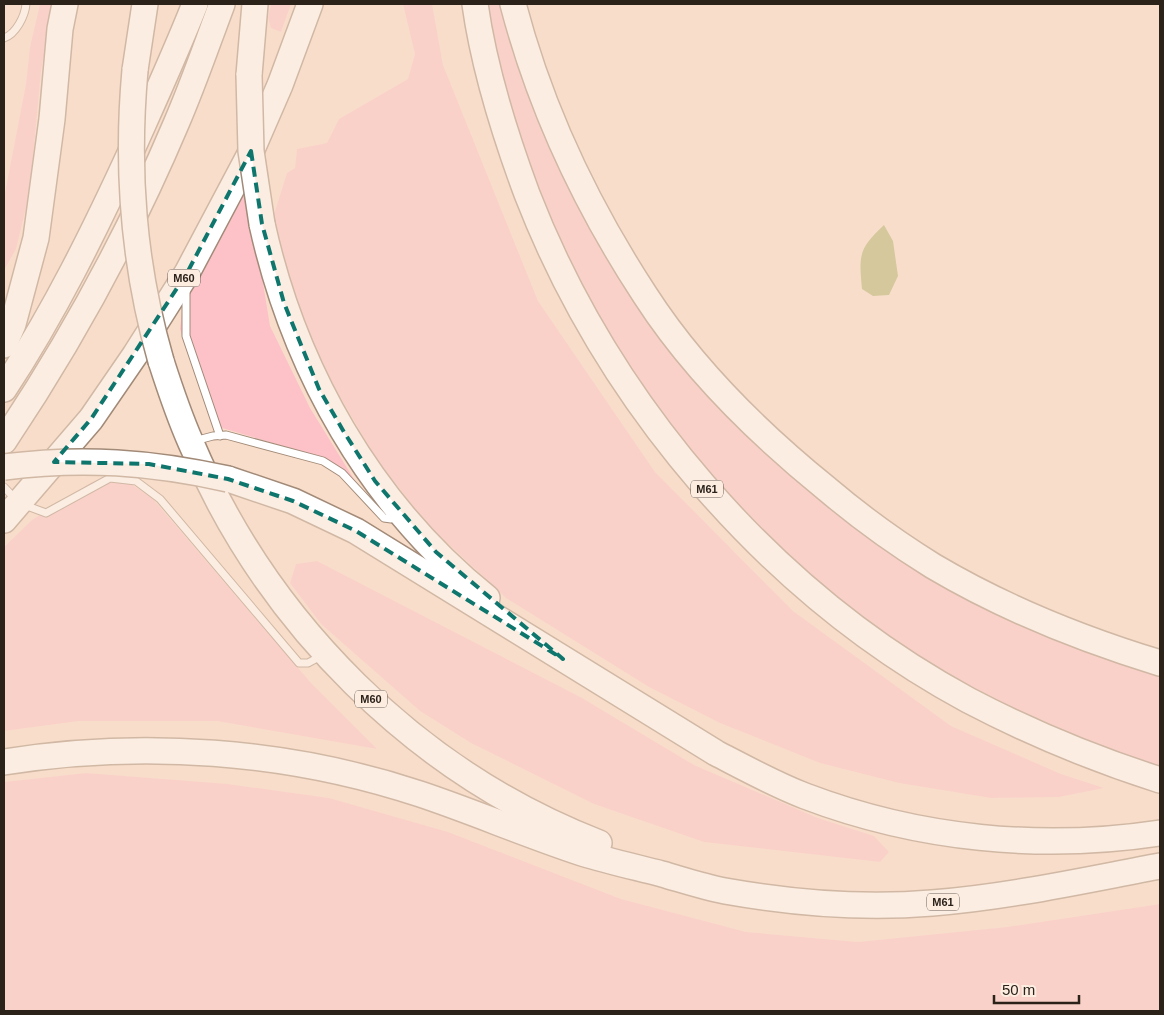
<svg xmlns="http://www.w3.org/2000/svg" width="1164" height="1015" font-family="Helvetica,sans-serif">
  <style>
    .green { fill: #fdc1c8 }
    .water { fill: #acad66 }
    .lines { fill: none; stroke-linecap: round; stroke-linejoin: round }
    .lane-casing { stroke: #a28a78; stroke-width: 9 }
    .highway-casing { stroke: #a28a78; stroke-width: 28 }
    .lane { stroke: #fff; stroke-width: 7 }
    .highway { stroke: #fff; stroke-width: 25 }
    .highway-bridge-casing { stroke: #a28a78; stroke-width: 28; stroke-linecap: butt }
    .highway-bridge { stroke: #fff; stroke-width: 25 }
    .marked { fill: none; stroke: #0f766e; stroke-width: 4; stroke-dasharray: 10 6; stroke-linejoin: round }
    .labels { text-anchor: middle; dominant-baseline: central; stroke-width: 4.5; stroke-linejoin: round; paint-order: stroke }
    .shield { fill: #fdede1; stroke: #6a5f56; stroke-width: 1 }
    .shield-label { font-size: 11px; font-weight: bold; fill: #2b221a }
  </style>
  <rect width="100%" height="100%" fill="#f8deca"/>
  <g class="green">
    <polygon points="40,4 53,4 41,71 31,179 26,208 16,249 4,270 4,198 26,84 30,47"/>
    <polygon points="271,4 291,4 281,32 271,28 268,18"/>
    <polygon points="403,4 432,4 443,65 538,301 655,472 793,611 951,726 1061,774 1104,788 1059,797 991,798 899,783 820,763 720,723 649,687 506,598 426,523 375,457 314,352 270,227 287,173 295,168 297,149 327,143 339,119 408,79 415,54"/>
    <polygon points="482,4 506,4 589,219 827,502 1160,671 1160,773 966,689 864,623 777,550 710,480 644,396 593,316 523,160"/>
    <polygon points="245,193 259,259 270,326 310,408 373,510 323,458 212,425 180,329 183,304"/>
    <polygon points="124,479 153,499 311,683 377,749 217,721 79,721 4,731 4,547 32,520 92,482"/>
    <polygon points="317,561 582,698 694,765 818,818 874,836 889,852 880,862 704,842 594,804 471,743 420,711 321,624 290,583 296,564"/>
    <polygon points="86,773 228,784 329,798 448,832 621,899 746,932 858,942 1007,927 1160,904 1160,1011 4,1011 4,782"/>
  </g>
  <path class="water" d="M884,225L893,241L898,276L889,295L873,296L862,289C859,256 858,249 884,225Z"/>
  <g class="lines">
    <g class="lane-casing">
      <g id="lane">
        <path d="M4,38C16,34 25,16 26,4"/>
        <polyline points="186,291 186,336 220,436"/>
        <polyline points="194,441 213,436 226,435 323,461 342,473 384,518 391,519 398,517"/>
        <polyline points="4,487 19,503 46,513 110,478 136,481 160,499 299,663 308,663 323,655"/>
      </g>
    </g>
    <g class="highway-casing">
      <g id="highway">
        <path d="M475,4C484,69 504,132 527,194C608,403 770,593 968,700C1029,732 1094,759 1160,780"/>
        <path d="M513,4C540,107 586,205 645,295C692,368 759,434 827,489C860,517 896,543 933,566C1004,608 1081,639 1160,663"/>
        <polyline points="135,70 145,4"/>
        <polyline points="249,75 255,4"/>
        <path d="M262,224C294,369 370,504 487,598"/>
        <polyline points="4,345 13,324 36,238 52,119 60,29 65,4"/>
        <path d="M161,361C170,389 179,416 191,443C267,623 416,772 599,843"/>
        <path d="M4,389C54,313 95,230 133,147C154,100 176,52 195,4"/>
        <path d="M4,441C71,341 129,235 176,124C193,85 207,44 222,4"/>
        <path d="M228,479L293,501L356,531L716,753C745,768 774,784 805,796C918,839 1041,851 1160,833"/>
        <polyline points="4,520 91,419 135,355 187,273 250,154 280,85 310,4"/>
        <path d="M4,762C142,740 287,750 420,794C474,812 527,835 582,853C608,861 635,867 662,874C683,880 704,887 725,891C793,903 863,909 932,903C1009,897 1085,880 1160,866"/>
      </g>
    </g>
    <use href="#lane" class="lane"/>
    <use href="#highway" class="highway"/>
    <g class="highway-bridge-casing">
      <g id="highway-bridge">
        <path d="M135,70C126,170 133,264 161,361"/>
        <polyline points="249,75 251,151 262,224"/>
        <path d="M4,467C83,457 151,462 228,479"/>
      </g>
    </g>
    <use href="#highway-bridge" class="highway-bridge"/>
  </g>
  <path d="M0 0H1164V1015H0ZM251,151L262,224L284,303L319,389L344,432L375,481L436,552L563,659L356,531L293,501L228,479L149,464L54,462L91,419L187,273Z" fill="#f8deca" fill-opacity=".55" fill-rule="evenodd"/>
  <path class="marked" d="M251,151L262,224L284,303L319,389L344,432L375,481L436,552L563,659L356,531L293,501L228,479L149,464L54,462L91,419L187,273Z"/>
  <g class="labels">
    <g class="shield">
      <rect x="168" y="269.5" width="32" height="17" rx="4"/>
      <rect x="691" y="480.5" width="32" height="17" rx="4"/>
      <rect x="355" y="690.5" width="32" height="17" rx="4"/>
      <rect x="927" y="893.5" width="32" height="17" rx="4"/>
    </g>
    <g class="shield-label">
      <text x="184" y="278">M60</text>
      <text x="707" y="489">M61</text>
      <text x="371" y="699">M60</text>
      <text x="943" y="902">M61</text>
    </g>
  </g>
  <rect width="1164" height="1015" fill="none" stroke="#2b221a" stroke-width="10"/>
  <path d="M994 995v8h85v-8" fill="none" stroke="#2b221a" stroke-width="2.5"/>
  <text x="1002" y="995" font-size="15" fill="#2b221a" stroke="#fdede1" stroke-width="4" paint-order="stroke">50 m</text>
</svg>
